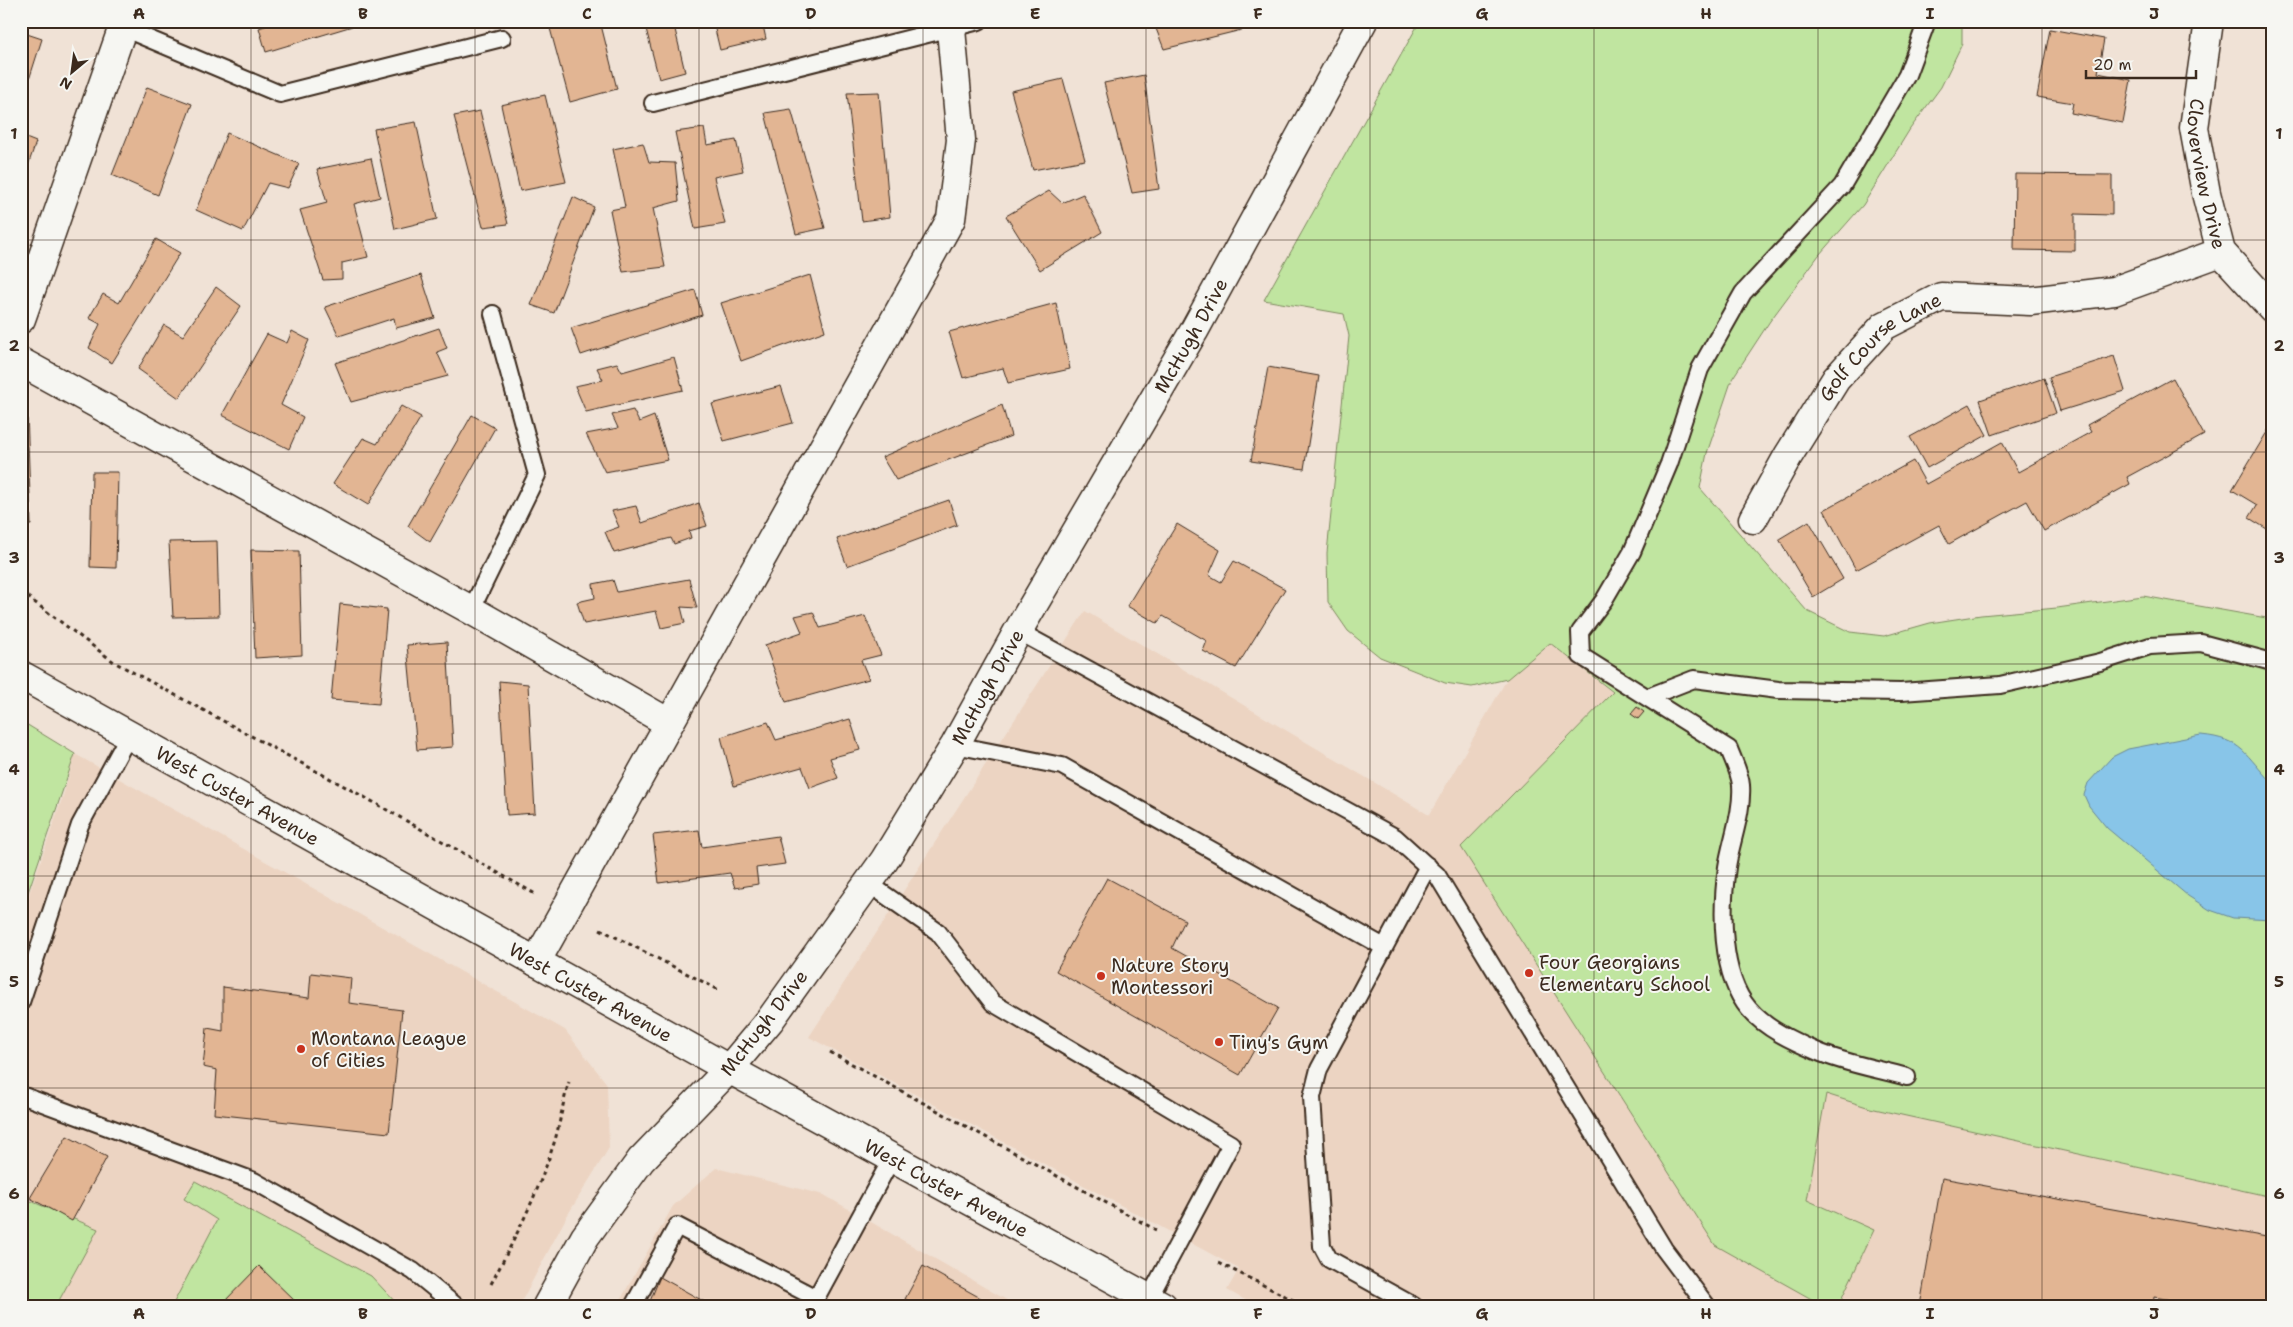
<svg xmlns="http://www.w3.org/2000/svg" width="2293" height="1327" font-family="'Shantell Sans',sans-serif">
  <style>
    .built { fill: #ecd4c2 }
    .green { fill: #c0e5a0; stroke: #7e885f }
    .water { fill: #88c5e8; stroke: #698797 }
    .building { fill: #e2b593; stroke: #3b2a1e }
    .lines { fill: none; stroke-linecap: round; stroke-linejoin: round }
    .lane-casing { stroke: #3b2a1e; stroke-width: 20 }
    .street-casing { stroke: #3b2a1e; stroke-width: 31 }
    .secondary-casing { stroke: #3b2a1e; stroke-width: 31 }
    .path { stroke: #3b2a1e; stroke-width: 3; stroke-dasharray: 4 4; stroke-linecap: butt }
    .lane { stroke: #f6f6f2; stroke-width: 16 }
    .street { stroke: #f6f6f2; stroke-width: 28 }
    .secondary { stroke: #f6f6f2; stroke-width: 28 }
    .grid { fill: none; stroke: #3b2a1e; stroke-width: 1; stroke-opacity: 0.55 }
    .poi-dot { fill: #c8321e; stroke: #f6f6f2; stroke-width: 2 }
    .labels { text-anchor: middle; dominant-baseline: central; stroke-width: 4; stroke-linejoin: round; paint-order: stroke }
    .street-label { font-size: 19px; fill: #3b2a1e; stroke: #f6f6f2 }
    .poi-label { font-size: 19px; fill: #3b2a1e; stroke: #f6f6f2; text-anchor: start }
    .neatline { fill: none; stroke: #3b2a1e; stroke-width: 2 }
    .grid-label { font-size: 16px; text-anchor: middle; font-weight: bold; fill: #3b2a1e }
  </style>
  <rect width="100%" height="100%" fill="#f0e2d6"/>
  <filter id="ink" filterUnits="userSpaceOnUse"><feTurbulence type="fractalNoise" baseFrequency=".02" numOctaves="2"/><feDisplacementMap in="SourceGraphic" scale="10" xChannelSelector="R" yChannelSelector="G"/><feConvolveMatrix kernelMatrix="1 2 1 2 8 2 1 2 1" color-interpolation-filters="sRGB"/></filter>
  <g filter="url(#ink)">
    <g class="built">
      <polygon points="1085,611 1429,815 1507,679 1550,643 1613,693 1870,1108 2272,1197 2272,1306 1256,1306 1227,1290 1239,1269 809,1037"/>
      <polygon points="75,754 565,1030 607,1084 609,1148 567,1216 519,1306 56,1306 97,1229 21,1197 21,917 63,796"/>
      <polygon points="716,1168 824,1195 1017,1306 617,1306 673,1206"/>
    </g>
    <g class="green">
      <polygon points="1420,21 1962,21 1962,44 1941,87 1910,129 1863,205 1819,255 1770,321 1732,379 1707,453 1700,488 1807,611 1850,632 1884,636 1930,623 1981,615 2057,608 2143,596 2272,619 2272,1197 1870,1108 1826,1094 1807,1200 1874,1230 1838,1306 1824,1306 1715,1245 1461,847 1613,692 1550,643 1507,679 1472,687 1445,683 1380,657 1348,631 1328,602 1327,553 1349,336 1344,314 1264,300"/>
      <polygon points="21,721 75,754 21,913"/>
      <polygon points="195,1181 371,1276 399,1306 172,1306 217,1220 184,1199"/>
      <polygon points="21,1197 98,1229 56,1306 21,1306"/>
    </g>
    <path class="water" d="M2201,735C2243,739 2245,755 2272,783V920L2233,918L2210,910L2188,896L2107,828L2089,806L2084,795L2088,783L2112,757L2128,749Z"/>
    <g class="building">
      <polygon points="280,21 369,21 266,52 259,28"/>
      <polygon points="548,21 600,21 617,89 570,102"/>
      <polygon points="644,21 673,21 685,72 659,79"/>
      <polygon points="713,21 762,21 766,39 720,50"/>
      <polygon points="806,21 840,21 808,28"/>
      <polygon points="1153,21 1278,21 1164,49"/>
      <polygon points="2050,29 2104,39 2098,73 2131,80 2123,123 2071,113 2073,103 2037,97"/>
      <polygon points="21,32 42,39 27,86 21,84"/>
      <polygon points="1144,75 1159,189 1132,193 1104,83"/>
      <polygon points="1063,79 1085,160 1033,170 1011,91"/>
      <polygon points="147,87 192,104 158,195 112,175"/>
      <polygon points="879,92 890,217 862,221 847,93"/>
      <polygon points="545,95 566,182 520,191 501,105"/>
      <polygon points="791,109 825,228 796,234 765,113"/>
      <polygon points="480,111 508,224 483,227 454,116"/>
      <polygon points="416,122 437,219 395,229 374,129"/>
      <polygon points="704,128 707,145 736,140 743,171 714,177 725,224 695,229 675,132"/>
      <polygon points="227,133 299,164 288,188 268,183 243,231 196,210"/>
      <polygon points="21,136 36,142 23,180 21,179"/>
      <polygon points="643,143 649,162 675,163 679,201 653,208 665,267 623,272 610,210 625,207 613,149"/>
      <polygon points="371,158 380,197 354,204 368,257 342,263 342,279 323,280 300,210 327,203 317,169"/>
      <polygon points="2015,174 2112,175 2112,215 2075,214 2075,251 2014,250"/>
      <polygon points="1049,191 1062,203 1083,194 1102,232 1040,270 1006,216"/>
      <polygon points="573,197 594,207 554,313 531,305"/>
      <polygon points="156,239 180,253 112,363 89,348 100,324 89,318 103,294 119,303"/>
      <polygon points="421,275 435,318 396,328 394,318 339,336 325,307"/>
      <polygon points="810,275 825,331 741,361 721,303"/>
      <polygon points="216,287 241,306 179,398 138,369 164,325 183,336"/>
      <polygon points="695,290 702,315 581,355 571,328"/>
      <polygon points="1056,303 1070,369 1008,383 1003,368 963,378 949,332"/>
      <polygon points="439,328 447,348 437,352 448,376 351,402 335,363"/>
      <polygon points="292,331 309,340 281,405 303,417 289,449 222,415 267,334 287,343"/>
      <polygon points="2114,356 2125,391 2060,411 2049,377"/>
      <polygon points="674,357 683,390 586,412 575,386 603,380 597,368 617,363 622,372"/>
      <polygon points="1268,367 1319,376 1304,469 1251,461"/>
      <polygon points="2044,378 2056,413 1992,435 1980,400"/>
      <polygon points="2173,378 2204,435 2127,477 2130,484 2044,531 2027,501 1949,544 1939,525 1856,570 1824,510 1913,461 1926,484 2002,442 2018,472 2091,432 2087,425"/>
      <polygon points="781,386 793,423 724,441 712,404"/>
      <polygon points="1970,404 1987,435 1927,468 1910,437"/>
      <polygon points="1002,405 1011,436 896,480 882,457"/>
      <polygon points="401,406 421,417 368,505 333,484 363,438 377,444"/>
      <polygon points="633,410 639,422 654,416 668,460 605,472 586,434 618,428 612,415"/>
      <polygon points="21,411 27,412 31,525 21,525"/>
      <polygon points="472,415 495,428 430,542 408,526"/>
      <polygon points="2270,427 2272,428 2272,532 2249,518 2257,505 2232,490"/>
      <polygon points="92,472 118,472 116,568 90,567"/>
      <polygon points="949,500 957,525 847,566 837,539"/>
      <polygon points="699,503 707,526 689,531 691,538 674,544 671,538 614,553 605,532 619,527 612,511 636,506 642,523"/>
      <polygon points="1809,521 1843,579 1813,597 1779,539"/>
      <polygon points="1177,524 1220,550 1209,575 1221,582 1234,561 1285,589 1236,668 1203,651 1207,641 1163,616 1157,623 1127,606"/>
      <polygon points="217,541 219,616 173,617 169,542"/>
      <polygon points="251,550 299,551 302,655 255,658"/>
      <polygon points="689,579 697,608 681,607 685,623 661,628 656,611 584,624 577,602 595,598 593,584 613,580 617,592"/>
      <polygon points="340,604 387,609 379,704 331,700"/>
      <polygon points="813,612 820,628 865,616 881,655 861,660 869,679 786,702 765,645 802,632 795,616"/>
      <polygon points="447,642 453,747 417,750 407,645"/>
      <polygon points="499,681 528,684 535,813 507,815"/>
      <polygon points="1637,707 1644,712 1638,719 1631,714"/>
      <polygon points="850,719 860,750 830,758 838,778 810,788 802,767 734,786 721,737 768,722 776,740"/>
      <polygon points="699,830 702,847 778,836 785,864 756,868 758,884 735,888 730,873 659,883 653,835"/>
      <polygon points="1107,878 1185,920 1172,948 1278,1008 1240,1075 1056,971"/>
      <polygon points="311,973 351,978 349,1003 402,1010 389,1133 214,1114 217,1070 203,1067 207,1028 223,1031 223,987 309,998"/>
      <polygon points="67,1136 107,1157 72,1221 30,1198"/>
      <polygon points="1942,1178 2272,1238 2272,1306 2207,1306 2154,1297 2153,1306 1920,1306"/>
      <polygon points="259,1266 300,1306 220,1306"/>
      <polygon points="923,1266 995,1306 918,1306 905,1299"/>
      <polygon points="660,1277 712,1306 648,1306"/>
      <polygon points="734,1300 744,1306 731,1306"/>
    </g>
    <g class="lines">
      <g class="lane-casing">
        <g id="lane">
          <polyline points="123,28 280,94 502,38"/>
          <polyline points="653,103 979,21"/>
          <polyline points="471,610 537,475 493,314"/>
          <polyline points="1018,631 1395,837 1437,875 1664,1249 1707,1306"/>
          <polyline points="1648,697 1694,679 1778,690 1901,692 2000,685 2100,662 2150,646 2201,643 2272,662"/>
          <polyline points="955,745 1062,766 1384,947"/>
          <polyline points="868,883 938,932 993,1003 1231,1144 1149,1298"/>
          <polyline points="21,1002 80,825 129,735"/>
          <path d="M1907,1077C1878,1069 1843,1063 1816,1051C1793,1041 1766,1029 1749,1009C1720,975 1721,909 1727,867C1731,841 1743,812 1741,785C1740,773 1733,760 1729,749L1581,656L1580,632L1604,600L1632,552L1669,464L1700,369L1743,293L1842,186L1907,75L1927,21"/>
          <polyline points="21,1095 254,1181 413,1271 456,1306"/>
          <polyline points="633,1306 677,1226 816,1298 892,1158"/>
          <polyline points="1414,1306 1329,1259 1322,1246 1312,1097 1319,1069 1428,866"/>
        </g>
      </g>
      <g class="street-casing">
        <g id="street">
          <path id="s1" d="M2209,21L2194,128L2206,193L2221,252L2272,308"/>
          <polyline points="21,319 125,21"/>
          <polyline points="21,362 471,610 669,723"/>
          <path id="s2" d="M1753,519L1788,456L1836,379L1884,326L1941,297L2030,301L2114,291L2221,252"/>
          <polyline points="536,962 951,219 961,140 951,29 948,21"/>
          <path id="s3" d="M729,1069L770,1020L884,861L955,745L1018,631L1194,331L1363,21"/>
        </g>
      </g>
      <g class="secondary-casing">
        <g id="secondary">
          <path id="s4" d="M21,675L729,1069L1163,1306"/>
          <polyline points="547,1306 585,1237 641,1160 729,1069"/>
        </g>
      </g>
      <g class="path">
        <polyline points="21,592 114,662 366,798 537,895"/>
        <polyline points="600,929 719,990"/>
        <polyline points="830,1052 1156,1230"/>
        <polyline points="1219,1263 1305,1306"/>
        <path d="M491,1284C514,1240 537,1196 552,1149C560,1127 562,1104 569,1082"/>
      </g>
      <use href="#lane" class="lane"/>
      <use href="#street" class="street"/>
      <use href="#secondary" class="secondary"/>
    </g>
  </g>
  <path class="grid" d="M251,21V1306M475,21V1306M699,21V1306M923,21V1306M1146,21V1306M1370,21V1306M1594,21V1306M1818,21V1306M2042,21V1306M21,240H2272M21,452H2272M21,664H2272M21,876H2272M21,1088H2272"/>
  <g class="poi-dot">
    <circle cx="1529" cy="973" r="5"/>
    <circle cx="1101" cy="976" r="5"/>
    <circle cx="1219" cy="1042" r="5"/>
    <circle cx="301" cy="1049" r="5"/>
  </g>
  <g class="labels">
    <g class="street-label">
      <text stroke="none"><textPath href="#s1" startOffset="155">Cloverview Drive</textPath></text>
      <text stroke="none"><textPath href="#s3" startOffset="868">McHugh Drive</textPath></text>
      <text stroke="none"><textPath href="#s2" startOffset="218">Golf Course Lane</textPath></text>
      <text stroke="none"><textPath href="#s3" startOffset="462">McHugh Drive</textPath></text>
      <text stroke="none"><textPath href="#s4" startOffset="248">West Custer Avenue</textPath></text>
      <text stroke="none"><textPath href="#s4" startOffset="652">West Custer Avenue</textPath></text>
      <text transform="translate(764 1023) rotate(-52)">McHugh Drive</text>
      <text stroke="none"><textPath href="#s4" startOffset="1058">West Custer Avenue</textPath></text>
    </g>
    <g class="poi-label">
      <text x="1539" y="962">Four Georgians<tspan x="1539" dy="22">Elementary School</tspan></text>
      <text x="1111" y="965">Nature Story<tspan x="1111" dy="22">Montessori</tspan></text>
      <text x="311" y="1038">Montana League<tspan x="311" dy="22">of Cities</tspan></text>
      <text x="1229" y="1042">Tiny's Gym</text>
    </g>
  </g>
  <rect width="2293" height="1327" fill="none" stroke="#f6f6f2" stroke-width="55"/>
  <g transform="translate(72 72) rotate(209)" stroke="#f6f6f2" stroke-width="4" paint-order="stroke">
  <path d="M0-4L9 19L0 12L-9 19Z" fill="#3b2a1e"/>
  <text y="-8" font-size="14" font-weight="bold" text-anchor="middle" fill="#3b2a1e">N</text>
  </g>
  <path d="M2086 70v8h110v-8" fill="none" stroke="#3b2a1e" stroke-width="2.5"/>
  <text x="2093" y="70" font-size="15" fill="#3b2a1e" stroke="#f6f6f2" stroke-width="4" paint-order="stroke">20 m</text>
  <rect x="28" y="28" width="2238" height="1272" class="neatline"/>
  <g class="grid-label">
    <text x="139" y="19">A</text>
    <text x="363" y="19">B</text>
    <text x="587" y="19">C</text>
    <text x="811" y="19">D</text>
    <text x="1035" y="19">E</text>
    <text x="1258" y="19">F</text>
    <text x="1482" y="19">G</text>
    <text x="1706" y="19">H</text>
    <text x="1930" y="19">I</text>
    <text x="2154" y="19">J</text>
    <text x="14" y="139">1</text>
    <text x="2279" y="139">1</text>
    <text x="14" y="351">2</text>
    <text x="2279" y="351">2</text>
    <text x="14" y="563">3</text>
    <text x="2279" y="563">3</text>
    <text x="14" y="775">4</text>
    <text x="2279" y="775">4</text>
    <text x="14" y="987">5</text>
    <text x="2279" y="987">5</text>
    <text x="14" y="1199">6</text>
    <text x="2279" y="1199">6</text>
    <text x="139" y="1319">A</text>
    <text x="363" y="1319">B</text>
    <text x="587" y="1319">C</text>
    <text x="811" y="1319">D</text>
    <text x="1035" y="1319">E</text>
    <text x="1258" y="1319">F</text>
    <text x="1482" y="1319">G</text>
    <text x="1706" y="1319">H</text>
    <text x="1930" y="1319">I</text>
    <text x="2154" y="1319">J</text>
  </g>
</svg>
